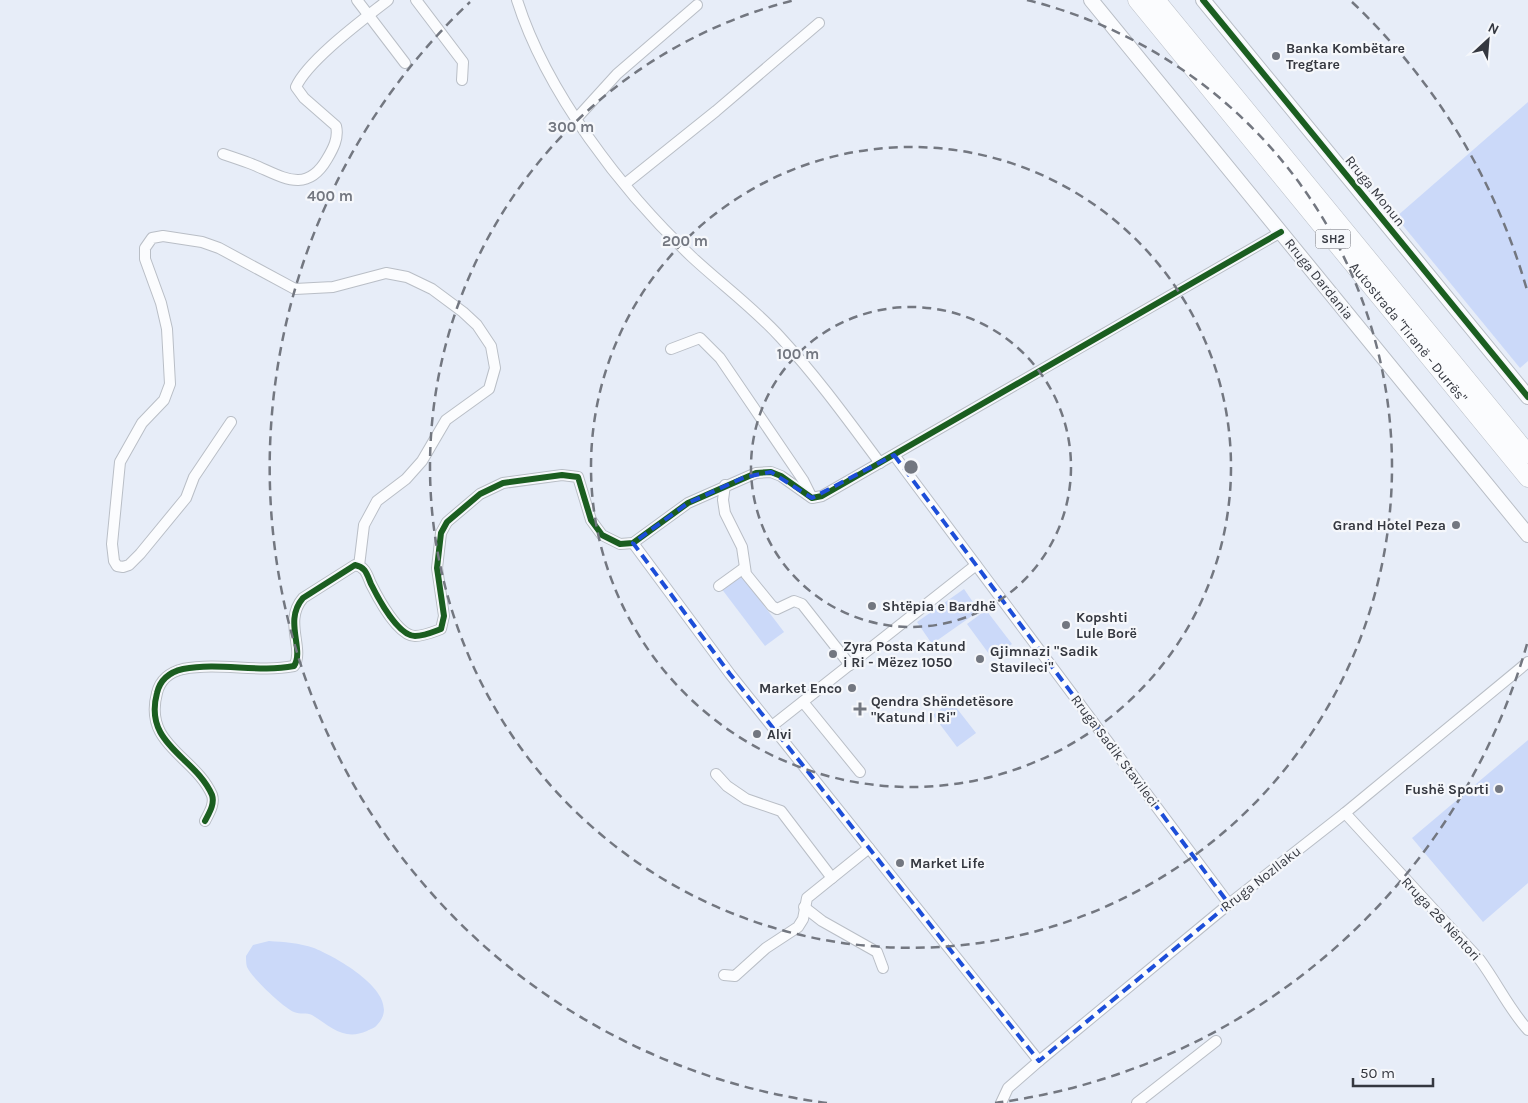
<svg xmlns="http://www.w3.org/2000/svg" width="1528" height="1103" font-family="Karla,sans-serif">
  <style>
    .green { fill: #cbd9f9 }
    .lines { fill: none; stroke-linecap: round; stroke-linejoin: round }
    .street-casing { stroke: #b9bec6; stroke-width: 12 }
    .secondary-casing { stroke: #b9bec6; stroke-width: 16 }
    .highway-casing { stroke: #b9bec6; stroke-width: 19 }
    .street { stroke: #fbfcfe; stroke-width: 10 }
    .secondary { stroke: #fbfcfe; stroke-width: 14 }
    .highway { stroke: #fbfcfe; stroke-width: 18 }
    .cycleway-casing { stroke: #f5f7fb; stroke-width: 9 }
    .cycleway { stroke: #1b5e20; stroke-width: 6 }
    .marked { fill: none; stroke: #1d4ed8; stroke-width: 4; stroke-dasharray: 10 6; stroke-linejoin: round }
    .ring { fill: none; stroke: #737780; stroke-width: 2.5; stroke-dasharray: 9 6 }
    .poi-dot { fill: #737780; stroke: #f5f7fb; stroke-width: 2 }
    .labels { text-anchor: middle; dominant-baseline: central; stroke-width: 4.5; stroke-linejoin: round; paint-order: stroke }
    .shield { fill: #f5f7fb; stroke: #6f7178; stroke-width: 1 }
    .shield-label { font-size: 12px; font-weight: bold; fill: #353840 }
    .poi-label { font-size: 14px; font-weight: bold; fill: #353840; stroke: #f5f7fb; text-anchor: start }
    .street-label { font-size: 14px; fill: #353840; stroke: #f5f7fb }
    .centre { fill: #737780; stroke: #f5f7fb; stroke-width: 2.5 }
    .ring-label { font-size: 15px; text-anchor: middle; font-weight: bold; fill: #737780; stroke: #f5f7fb; stroke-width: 4.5; stroke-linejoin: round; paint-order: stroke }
  </style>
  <rect width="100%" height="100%" fill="#e7edf8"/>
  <g class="green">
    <polygon points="1528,102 1528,361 1520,368 1396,217"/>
    <polygon points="740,574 784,632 765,646 721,588"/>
    <polygon points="964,589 979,611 932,644 917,622"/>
    <polygon points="986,610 1012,644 992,658 967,624"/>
    <polygon points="951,701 976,733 957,747 933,715"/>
    <polygon points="1528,740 1528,883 1483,922 1412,838"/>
    <path d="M269,941C284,942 299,943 314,948C336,957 406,995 377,1025C375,1028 370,1029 367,1031C344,1041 331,1027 312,1015C307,1012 300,1015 294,1012C283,1007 252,978 247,967C246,964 246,959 246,956L253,945Z"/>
  </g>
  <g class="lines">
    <g class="street-casing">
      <g id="street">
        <polyline points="357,0 405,63"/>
        <polyline points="416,0 463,62 462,80"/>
        <path d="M517,0C546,92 622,191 692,257C721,284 754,308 781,338C817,377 848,420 880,463"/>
        <polyline points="577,118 617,74 697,5"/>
        <path d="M223,154C232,157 241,160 249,163C279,174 305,197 327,159C333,149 339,138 336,126L304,98L296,87C308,60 364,19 388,0"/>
        <polyline points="625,184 716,111 819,23"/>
        <polyline points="671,349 700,338 720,358 803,480 811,496"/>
        <polyline points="231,422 194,477 186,498 140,554 129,565 123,567 117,566 114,561 112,544 120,462 142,423 164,400 170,384 167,329 161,303 145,259 145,248 152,238 163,236 202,242 219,248 295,289 333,287 386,273 407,277 432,289 463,312 477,325 491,346 495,368 489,389 446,420 422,461 406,479 377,501 364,525 359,566"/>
        <polyline points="894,455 1229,904"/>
        <polyline points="725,485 723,500 725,513 742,547 746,574 772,606 777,609 794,601 802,604 850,665"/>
        <polyline points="633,543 730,674 1039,1061"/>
        <polyline points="719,586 744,568"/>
        <polyline points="803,702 860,772"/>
        <polyline points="772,726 976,565"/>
        <polyline points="716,774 727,786 746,799 781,811 832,878"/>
        <path d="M1345,813L1480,960C1497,983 1509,1009 1528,1030"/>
        <path d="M205,821C209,813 215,804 212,795C195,756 143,745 157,693C160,680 170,672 183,669C220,662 258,673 294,666C305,649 283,621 303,598L355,565C366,567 367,575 371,584C378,598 398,636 415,636C424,636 433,632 441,629L444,616L437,568L441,533L447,522L480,494L503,483L562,475L578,477L591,520L602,535L620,544L633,543L688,503L756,473L771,472L781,476L812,498L822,496L1281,232"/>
        <polyline points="804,907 822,921 877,952 883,968"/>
        <polyline points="724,975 735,976 766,948 798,927 803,919 807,898 869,848"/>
        <polyline points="1001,1103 1008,1088 1039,1061 1229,904 1345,813 1528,662"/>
        <polyline points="1137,1103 1216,1041"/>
      </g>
    </g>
    <g class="secondary-casing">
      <g id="secondary">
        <polyline points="1091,0 1528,535"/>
        <polyline points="1203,0 1528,397"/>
      </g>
    </g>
    <g class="highway-casing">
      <g id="highway">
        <path id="s1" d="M1137,0L1528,478"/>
        <polyline points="1156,0 1528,454"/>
      </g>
    </g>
    <use href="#street" class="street"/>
    <use href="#secondary" class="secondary"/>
    <use href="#highway" class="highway"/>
    <g class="cycleway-casing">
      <g id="cycleway">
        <polyline points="1203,0 1528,397"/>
        <path d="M205,821C209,813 215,804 212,795C195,756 143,745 157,693C160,680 170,672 183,669C220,662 258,673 294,666C305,649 283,621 303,598L355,565C366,567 367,575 371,584C378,598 398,636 415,636C424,636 433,632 441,629L444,616L437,568L441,533L447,522L480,494L503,483L562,475L578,477L591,520L602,535L620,544L633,543L688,503L756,473L771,472L781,476L812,498L822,496L1281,232"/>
      </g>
    </g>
    <use href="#cycleway" class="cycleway"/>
  </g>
  <path class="marked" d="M894,455L1229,904L1039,1061L730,674L633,543L688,503L745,477L771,472L812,498Z"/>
  <g class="ring">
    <circle cx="911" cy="467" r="160"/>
    <circle cx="911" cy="467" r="320"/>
    <path d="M1027 0A481 481 0 1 1 795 0"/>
    <path d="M1527 644A641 641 0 0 1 995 1103M827 1103A641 641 0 0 1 470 2M1352 2A641 641 0 0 1 1527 290"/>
  </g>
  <g class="poi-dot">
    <circle cx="1276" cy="56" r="5"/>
    <circle cx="1456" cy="525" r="5"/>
    <circle cx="872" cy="606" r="5"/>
    <circle cx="1066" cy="625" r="5"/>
    <circle cx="833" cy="654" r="5"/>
    <circle cx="980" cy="659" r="5"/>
    <circle cx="852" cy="688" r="5"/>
    <path d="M857.5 701.5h5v5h5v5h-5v5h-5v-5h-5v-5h5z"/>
    <circle cx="757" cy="734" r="5"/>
    <circle cx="1499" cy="789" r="5"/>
    <circle cx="900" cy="863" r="5"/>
  </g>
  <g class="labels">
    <rect class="shield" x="1315.5" y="229.5" width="35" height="19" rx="4"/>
    <g class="shield-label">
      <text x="1333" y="239">SH2</text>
    </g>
    <g class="poi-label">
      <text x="1286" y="48">Banka Kombëtare<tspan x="1286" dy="16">Tregtare</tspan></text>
      <text x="1446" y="525" text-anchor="end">Grand Hotel Peza</text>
      <text x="882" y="606">Shtëpia e Bardhë</text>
      <text x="1076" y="617">Kopshti<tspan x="1076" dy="16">Lule Borë</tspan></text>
      <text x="843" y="646">Zyra Posta Katund<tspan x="843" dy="16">i Ri - Mëzez 1050</tspan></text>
      <text x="990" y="651">Gjimnazi "Sadik<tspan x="990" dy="16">Stavileci"</tspan></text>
      <text x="842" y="688" text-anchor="end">Market Enco</text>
      <text x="871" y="701">Qendra Shëndetësore<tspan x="871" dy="16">"Katund I Ri"</tspan></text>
      <text x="767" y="734">Alvi</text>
      <text x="1489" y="789" text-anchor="end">Fushë Sporti</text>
      <text x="910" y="863">Market Life</text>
    </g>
    <g class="street-label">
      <text transform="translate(1375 191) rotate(51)">Rruga Monun</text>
      <text transform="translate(1319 279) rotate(51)">Rruga Dardania</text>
      <text stroke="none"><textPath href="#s1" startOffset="429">Autostrada "Tiranë - Durrës"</textPath></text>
      <text transform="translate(1115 751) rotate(53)">Rruga Sadik Stavileci</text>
      <text transform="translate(1261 879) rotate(-38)">Rruga Nozllaku</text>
      <text transform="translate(1441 919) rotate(47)">Rruga 28 Nëntori</text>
    </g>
  </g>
  <circle cx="911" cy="467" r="8" class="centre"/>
  <g class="ring-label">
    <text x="571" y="132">300 m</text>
    <text x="330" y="201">400 m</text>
    <text x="685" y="246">200 m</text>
    <text x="798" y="359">100 m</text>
  </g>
  <g transform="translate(1488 40) rotate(26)" stroke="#f5f7fb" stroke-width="4" paint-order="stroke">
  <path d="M0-4L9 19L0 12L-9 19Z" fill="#353840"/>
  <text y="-8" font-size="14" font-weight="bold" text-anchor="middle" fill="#353840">N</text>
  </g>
  <path d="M1353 1078v8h80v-8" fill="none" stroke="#353840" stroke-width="2.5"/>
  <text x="1360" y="1078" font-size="15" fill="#353840" stroke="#f5f7fb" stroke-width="4" paint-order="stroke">50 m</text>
</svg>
